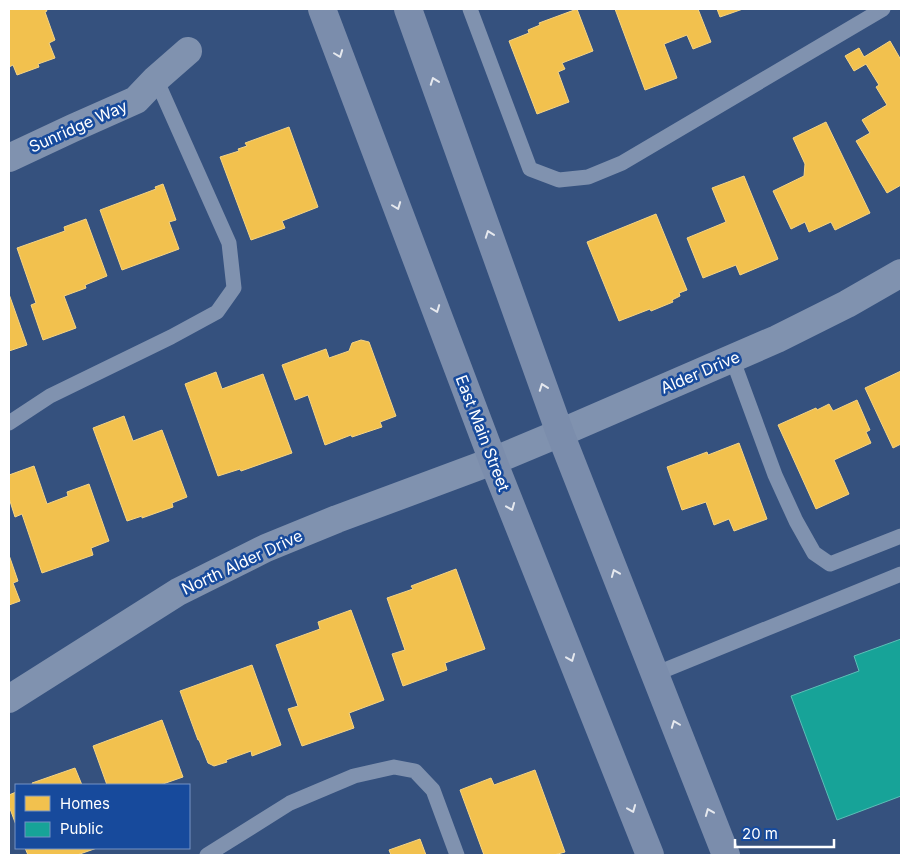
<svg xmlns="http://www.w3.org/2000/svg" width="910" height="864" font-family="Inter,sans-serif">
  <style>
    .homes { fill: #f2c14e; stroke: #f6d483 }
    .public { fill: #17a398; stroke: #5dbfb7 }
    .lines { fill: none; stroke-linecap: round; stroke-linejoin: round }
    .lane { stroke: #8092af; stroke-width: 15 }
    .street { stroke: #8092af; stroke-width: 28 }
    .secondary { stroke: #7b8dac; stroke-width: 28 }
    .oneway { stroke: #e5e8ee }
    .labels { text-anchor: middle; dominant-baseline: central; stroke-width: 5; stroke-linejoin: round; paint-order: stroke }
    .street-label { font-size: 16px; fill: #fff; stroke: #174a9c }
  </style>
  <rect width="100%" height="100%" fill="#35517e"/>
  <g class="homes">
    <polygon points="9,9 46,9 47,11 45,12 55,40 49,43 55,58 38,64 39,67 17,75 13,65 9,67"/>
    <polygon points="577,9 593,51 562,63 565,69 558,72 569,102 537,114 509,41 529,33 528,30 540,25 539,23"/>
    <polygon points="615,9 698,9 711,42 693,49 687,35 664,44 677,78 645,90"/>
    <polygon points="717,9 743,9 720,17"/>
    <polygon points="890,41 901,60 901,185 887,193 856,141 870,133 862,120 887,105 876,87 879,85 866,64 854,71 845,56 859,48 864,57"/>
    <polygon points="826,122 870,213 835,230 831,222 809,232 805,222 791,229 773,191 804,176 805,164 793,138"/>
    <polygon points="289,127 318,207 282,221 285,228 251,240 220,157 239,151 238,149 247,146 245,143"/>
    <polygon points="744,176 778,259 740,275 736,265 703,278 687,238 726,222 712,188"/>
    <polygon points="163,184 176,220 169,222 179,249 122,270 100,210 156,189 155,187"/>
    <polygon points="656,214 687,290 679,293 680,296 672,300 673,302 651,311 650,309 619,321 587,242"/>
    <polygon points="86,219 107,276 85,285 86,288 64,296 76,328 43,340 31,305 36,303 17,248 65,231 64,227"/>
    <polygon points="9,294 27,345 9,351"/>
    <polygon points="361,340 369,342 396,416 380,422 382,427 352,437 351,435 325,445 308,395 295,400 282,365 326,349 329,358 349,351 352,343"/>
    <polygon points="901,371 901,444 893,448 865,388"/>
    <polygon points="216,372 222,389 263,374 292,453 241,471 240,469 218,476 185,384"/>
    <polygon points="857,400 870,430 866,432 871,443 834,460 849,494 816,509 778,425 816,408 817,410 829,404 833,411"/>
    <polygon points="124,416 133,441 162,430 187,497 172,503 173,507 142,518 142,516 127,521 93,428"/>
    <polygon points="739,443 767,519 734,531 729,519 714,525 706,502 682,510 667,467 707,452 708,455"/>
    <polygon points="34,466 47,504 68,496 67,492 89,484 109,541 91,548 93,555 42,573 22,514 15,517 9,498 9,475"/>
    <polygon points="9,555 18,581 13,583 20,601 9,605"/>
    <polygon points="456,569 485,649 445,663 447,670 403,686 392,654 405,650 387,598 413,589 411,586"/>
    <polygon points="351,610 384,700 349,713 354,728 302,746 288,709 298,706 276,645 320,629 318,622"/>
    <polygon points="252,665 281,745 252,756 251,751 226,760 227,762 214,766 208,763 199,740 198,740 180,691"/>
    <polygon points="162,720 183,777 160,785 107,785 93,746"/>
    <polygon points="75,768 82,785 33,785 32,783"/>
    <polygon points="535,770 565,852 554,855 484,855 460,790 491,778 494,785"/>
    <polygon points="16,792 16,825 9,806 9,795"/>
    <polygon points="420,839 426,855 391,855 389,850"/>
    <polygon points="25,848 97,848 77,855 28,855"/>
  </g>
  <polygon class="public" points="901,639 901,796 837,820 791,696 859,671 854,656"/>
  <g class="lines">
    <g class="lane">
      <polyline points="470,9 530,169 559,180 588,177 622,163 883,9"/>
      <polyline points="732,358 775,475 796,521 814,553 830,564 901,536"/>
      <polyline points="9,423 50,396 171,337 217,312 234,288 229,243 156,79"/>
      <polyline points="655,674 901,574"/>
      <polyline points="207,855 290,803 354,776 394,767 415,771 433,790 457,855"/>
    </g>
    <g class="street">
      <polyline points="9,158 73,128 136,100 156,79 188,51"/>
      <polyline points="9,699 178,592 266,548 337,519 493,461 560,433 777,339 847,304 901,273"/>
    </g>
    <g class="secondary">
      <polyline points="322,9 493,461 650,855"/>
      <polyline points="408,9 560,433 726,855"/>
    </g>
  </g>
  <defs><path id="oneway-chevron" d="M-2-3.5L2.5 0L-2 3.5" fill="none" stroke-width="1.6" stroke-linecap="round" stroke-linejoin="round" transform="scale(1.25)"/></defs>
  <g class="oneway">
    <use href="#oneway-chevron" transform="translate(339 54) rotate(69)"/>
    <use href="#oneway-chevron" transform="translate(434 81) rotate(-110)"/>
    <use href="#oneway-chevron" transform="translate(397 206) rotate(69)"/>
    <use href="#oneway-chevron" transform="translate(489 234) rotate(-110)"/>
    <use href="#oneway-chevron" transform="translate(436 309) rotate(69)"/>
    <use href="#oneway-chevron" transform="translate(543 387) rotate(-110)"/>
    <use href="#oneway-chevron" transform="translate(511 507) rotate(68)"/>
    <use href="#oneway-chevron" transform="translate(615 573) rotate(-112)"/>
    <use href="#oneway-chevron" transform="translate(571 658) rotate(68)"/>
    <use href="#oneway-chevron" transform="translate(675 724) rotate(-111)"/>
    <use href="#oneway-chevron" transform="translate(632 809) rotate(68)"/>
    <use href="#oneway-chevron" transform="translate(709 812) rotate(-112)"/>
  </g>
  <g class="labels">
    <g class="street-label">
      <text transform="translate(78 126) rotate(-24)">Sunridge Way</text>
      <text transform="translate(700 372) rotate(-23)">Alder Drive</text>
      <text transform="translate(483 433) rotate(69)">East Main Street</text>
      <text transform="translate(242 562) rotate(-25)">North Alder Drive</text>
    </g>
  </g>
  <rect width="910" height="864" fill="none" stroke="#ffffff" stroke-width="20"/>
  <rect x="15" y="784" width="175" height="65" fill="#174a9c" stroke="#7492c4"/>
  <rect x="25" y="796" width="25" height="15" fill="#f2c14e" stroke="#7492c4"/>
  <text x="60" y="809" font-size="15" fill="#ffffff">Homes</text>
  <rect x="25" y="822" width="25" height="15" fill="#17a398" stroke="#7492c4"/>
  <text x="60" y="834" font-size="15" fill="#ffffff">Public</text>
  <path d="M735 839v8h99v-8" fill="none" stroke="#ffffff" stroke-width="2.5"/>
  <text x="742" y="839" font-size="15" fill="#ffffff" stroke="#174a9c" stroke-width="4" paint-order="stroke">20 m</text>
</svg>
